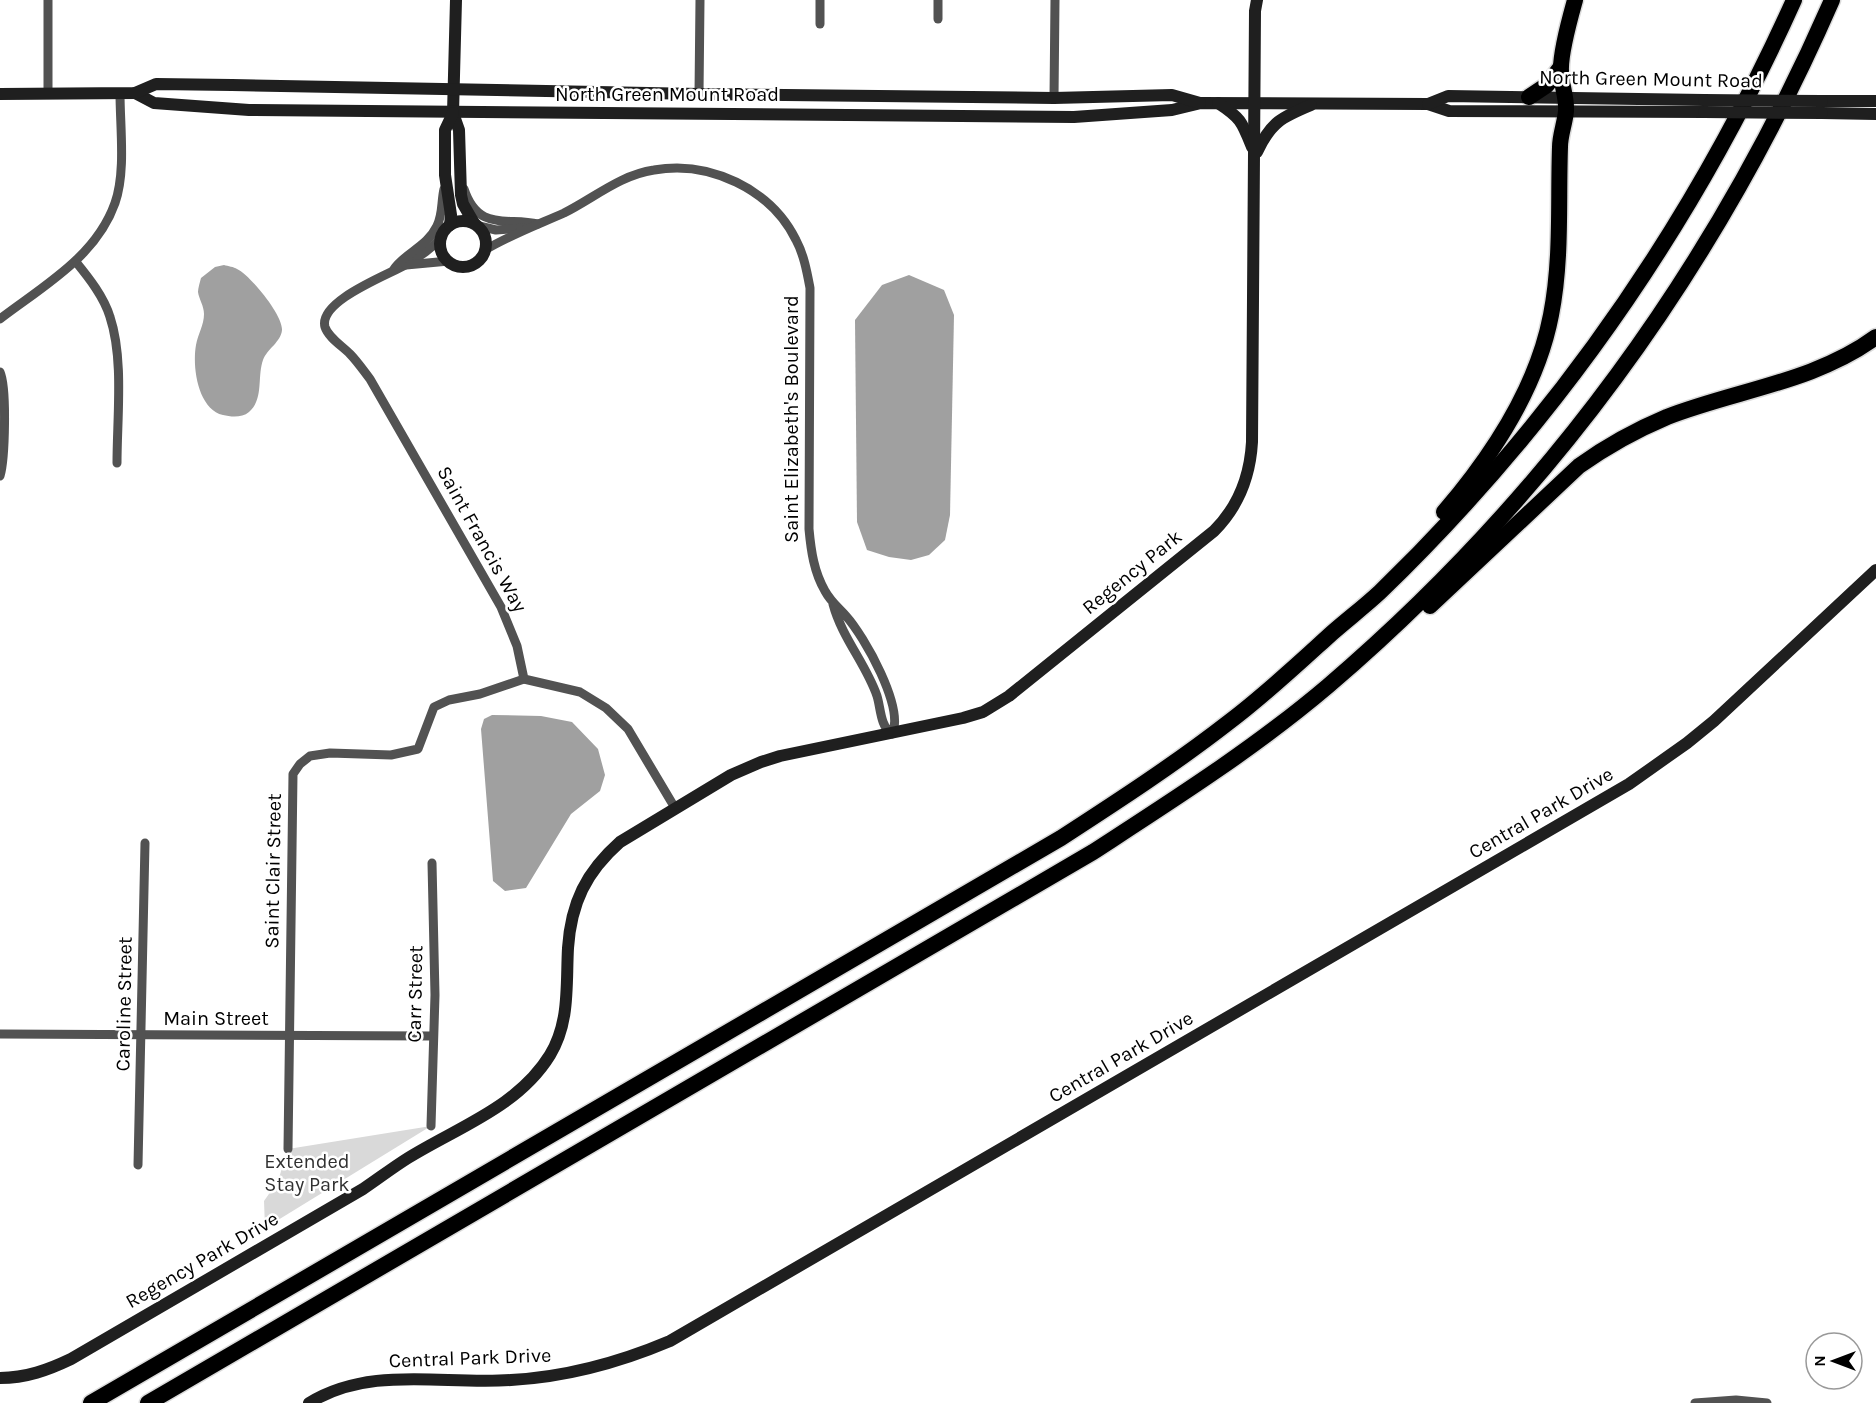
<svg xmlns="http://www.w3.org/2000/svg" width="1876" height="1403" font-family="Karla,sans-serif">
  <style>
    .green { fill: #d9d9d9 }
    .water { fill: #a0a0a0 }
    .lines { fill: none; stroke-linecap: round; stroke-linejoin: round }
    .highway-casing { stroke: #dbdbdb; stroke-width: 19 }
    .street { stroke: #525252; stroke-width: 9 }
    .secondary { stroke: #1f1f1f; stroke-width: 12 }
    .highway { stroke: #000; stroke-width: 16 }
    .secondary-bridge { stroke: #1f1f1f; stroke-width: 12 }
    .labels { text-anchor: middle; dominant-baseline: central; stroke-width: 5; stroke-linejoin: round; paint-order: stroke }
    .street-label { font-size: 20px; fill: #000; stroke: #fff }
    .park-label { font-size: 20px; fill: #303030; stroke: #fff }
  </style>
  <rect width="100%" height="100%" fill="#fff"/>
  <polygon class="green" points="431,1126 265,1228 264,1201 278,1181 288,1149"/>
  <g class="water">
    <path d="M224,265C228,266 234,267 237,269C250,275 283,315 282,330C281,342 267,349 263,360C257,377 264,399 249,412C242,418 231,417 223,415C198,409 192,367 196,345C198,334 204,325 204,314C204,306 199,299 198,292C198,288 200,282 201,278L215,267Z"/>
    <polygon points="909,275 944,290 954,315 950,515 945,540 929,555 911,560 889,557 867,550 857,522 855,320 882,285"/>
    <polygon points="492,715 541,716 572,722 598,749 605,775 600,791 571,814 526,888 505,891 493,881 481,729 484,719"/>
  </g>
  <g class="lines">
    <g class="highway-casing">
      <g id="highway">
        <polyline points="1529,97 1547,85 1560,68"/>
        <path d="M1444,512C1492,456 1537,388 1551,315C1562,259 1558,203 1560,147C1560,135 1565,123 1566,111C1567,97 1561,85 1561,71C1560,53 1570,18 1575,0"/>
        <path d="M1430,606L1579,466C1607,446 1636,430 1667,417C1736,390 1815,382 1876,337"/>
        <path d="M91,1403L1061,838C1118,801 1175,764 1229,722C1265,695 1299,663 1332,633C1348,619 1365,606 1380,592C1557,421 1693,225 1794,0"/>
        <path d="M148,1403L1093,852C1173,800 1255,748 1328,686C1549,497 1716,266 1832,0"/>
      </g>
    </g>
    <g class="street">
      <polyline points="938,19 938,0"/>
      <polyline points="820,24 820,0"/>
      <polyline points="48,93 48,0"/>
      <polyline points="699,94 700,0"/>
      <polyline points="1054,98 1055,0"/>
      <path d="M464,189C478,232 507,217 538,224"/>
      <polyline points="479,226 496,230 524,228"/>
      <path d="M441,238C432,248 417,259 405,265C388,275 318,301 325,327C328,337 342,346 350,354C357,361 363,370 370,379L501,607L517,646L524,679L580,692L606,708L628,729L675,808"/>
      <path d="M485,250C510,235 537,225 564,213C594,198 620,175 654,170C709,160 771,189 796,240C804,255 807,272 810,288L809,529C811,551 814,572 825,591C831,602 838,607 846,616C864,636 905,708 892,734C880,726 881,709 877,696C866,664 842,638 833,604"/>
      <path d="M76,262C89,278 104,297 110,317C124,359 117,418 117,463"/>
      <polyline points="406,265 449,261"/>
      <path d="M394,269C406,252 427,247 437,226C443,214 441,202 444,189"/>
      <path d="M0,319C43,286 96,257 115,203C126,172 120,127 120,93"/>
      <path d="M0,372C7,388 5,459 0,476"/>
      <polyline points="0,1034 433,1036"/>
      <polyline points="431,1126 435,995 432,863"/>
      <polyline points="288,1149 293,774 300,764 310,756 330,753 391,755 418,749 434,707 449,700 480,694 524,679"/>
      <polyline points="138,1165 145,843"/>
      <polyline points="1695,1403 1736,1400 1767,1403"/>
    </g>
    <g class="secondary">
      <polyline points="456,0 453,113 459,130 461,195 463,204 474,223"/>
      <polyline points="135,93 154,103 249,110 1074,117 1172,110 1201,103 1428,104 1449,111 1704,112"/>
      <polyline points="0,94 135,93 156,84 232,85 699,94 1054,98 1172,95 1200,103"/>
      <polyline points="1822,101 1876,101"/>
      <path d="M1218,103C1241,118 1242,122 1252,147"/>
      <polyline points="1428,104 1448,96 1704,100"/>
      <polyline points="1822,113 1876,114"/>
      <path d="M1257,152C1271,122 1282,117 1311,105"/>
      <circle cx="463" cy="244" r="23"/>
      <polyline points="450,225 451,215 445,175 445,130 453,113"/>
      <path d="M0,1378C26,1378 48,1370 71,1359L363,1189C378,1179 392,1168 408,1158C458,1127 518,1107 550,1055C570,1022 566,985 568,948C571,903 586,872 620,842L731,775L761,762L780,756L963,718L983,712L1009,696L1214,531C1239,506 1250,477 1252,442L1255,11L1257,0"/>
      <path d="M309,1403C371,1365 442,1385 511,1380C566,1377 618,1363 670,1341L1629,784L1687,743L1714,721L1876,570"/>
    </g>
    <use href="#highway" class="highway"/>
    <g class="secondary-bridge">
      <polyline points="1704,100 1822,101"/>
      <polyline points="1704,112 1822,113"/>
    </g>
  </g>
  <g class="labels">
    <g class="street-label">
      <text transform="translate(1651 79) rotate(1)">North Green Mount Road</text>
      <text x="667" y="94">North Green Mount Road</text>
      <text transform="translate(791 419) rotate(-90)">Saint Elizabeth's Boulevard</text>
      <text transform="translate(482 539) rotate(61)">Saint Francis Way</text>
      <text transform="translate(1132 572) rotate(-39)">Regency Park</text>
      <text transform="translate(1541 813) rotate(-30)">Central Park Drive</text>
      <text transform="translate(273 871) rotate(-89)">Saint Clair Street</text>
      <text transform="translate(415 994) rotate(-89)">Carr Street</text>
      <text transform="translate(124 1004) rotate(-89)">Caroline Street</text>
      <text x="216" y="1018">Main Street</text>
      <text transform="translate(1121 1057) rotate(-30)">Central Park Drive</text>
      <text transform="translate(202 1260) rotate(-30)">Regency Park Drive</text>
      <text transform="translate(470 1358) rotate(-2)">Central Park Drive</text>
    </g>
    <g class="park-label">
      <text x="307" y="1161">Extended<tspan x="307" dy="23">Stay Park</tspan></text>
    </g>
  </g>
  <g transform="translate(1834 1361) rotate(270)"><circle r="28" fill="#ffffff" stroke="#999999" stroke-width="1.5"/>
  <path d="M0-4.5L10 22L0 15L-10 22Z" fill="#000000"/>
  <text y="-9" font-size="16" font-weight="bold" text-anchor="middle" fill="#000000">N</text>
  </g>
</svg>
